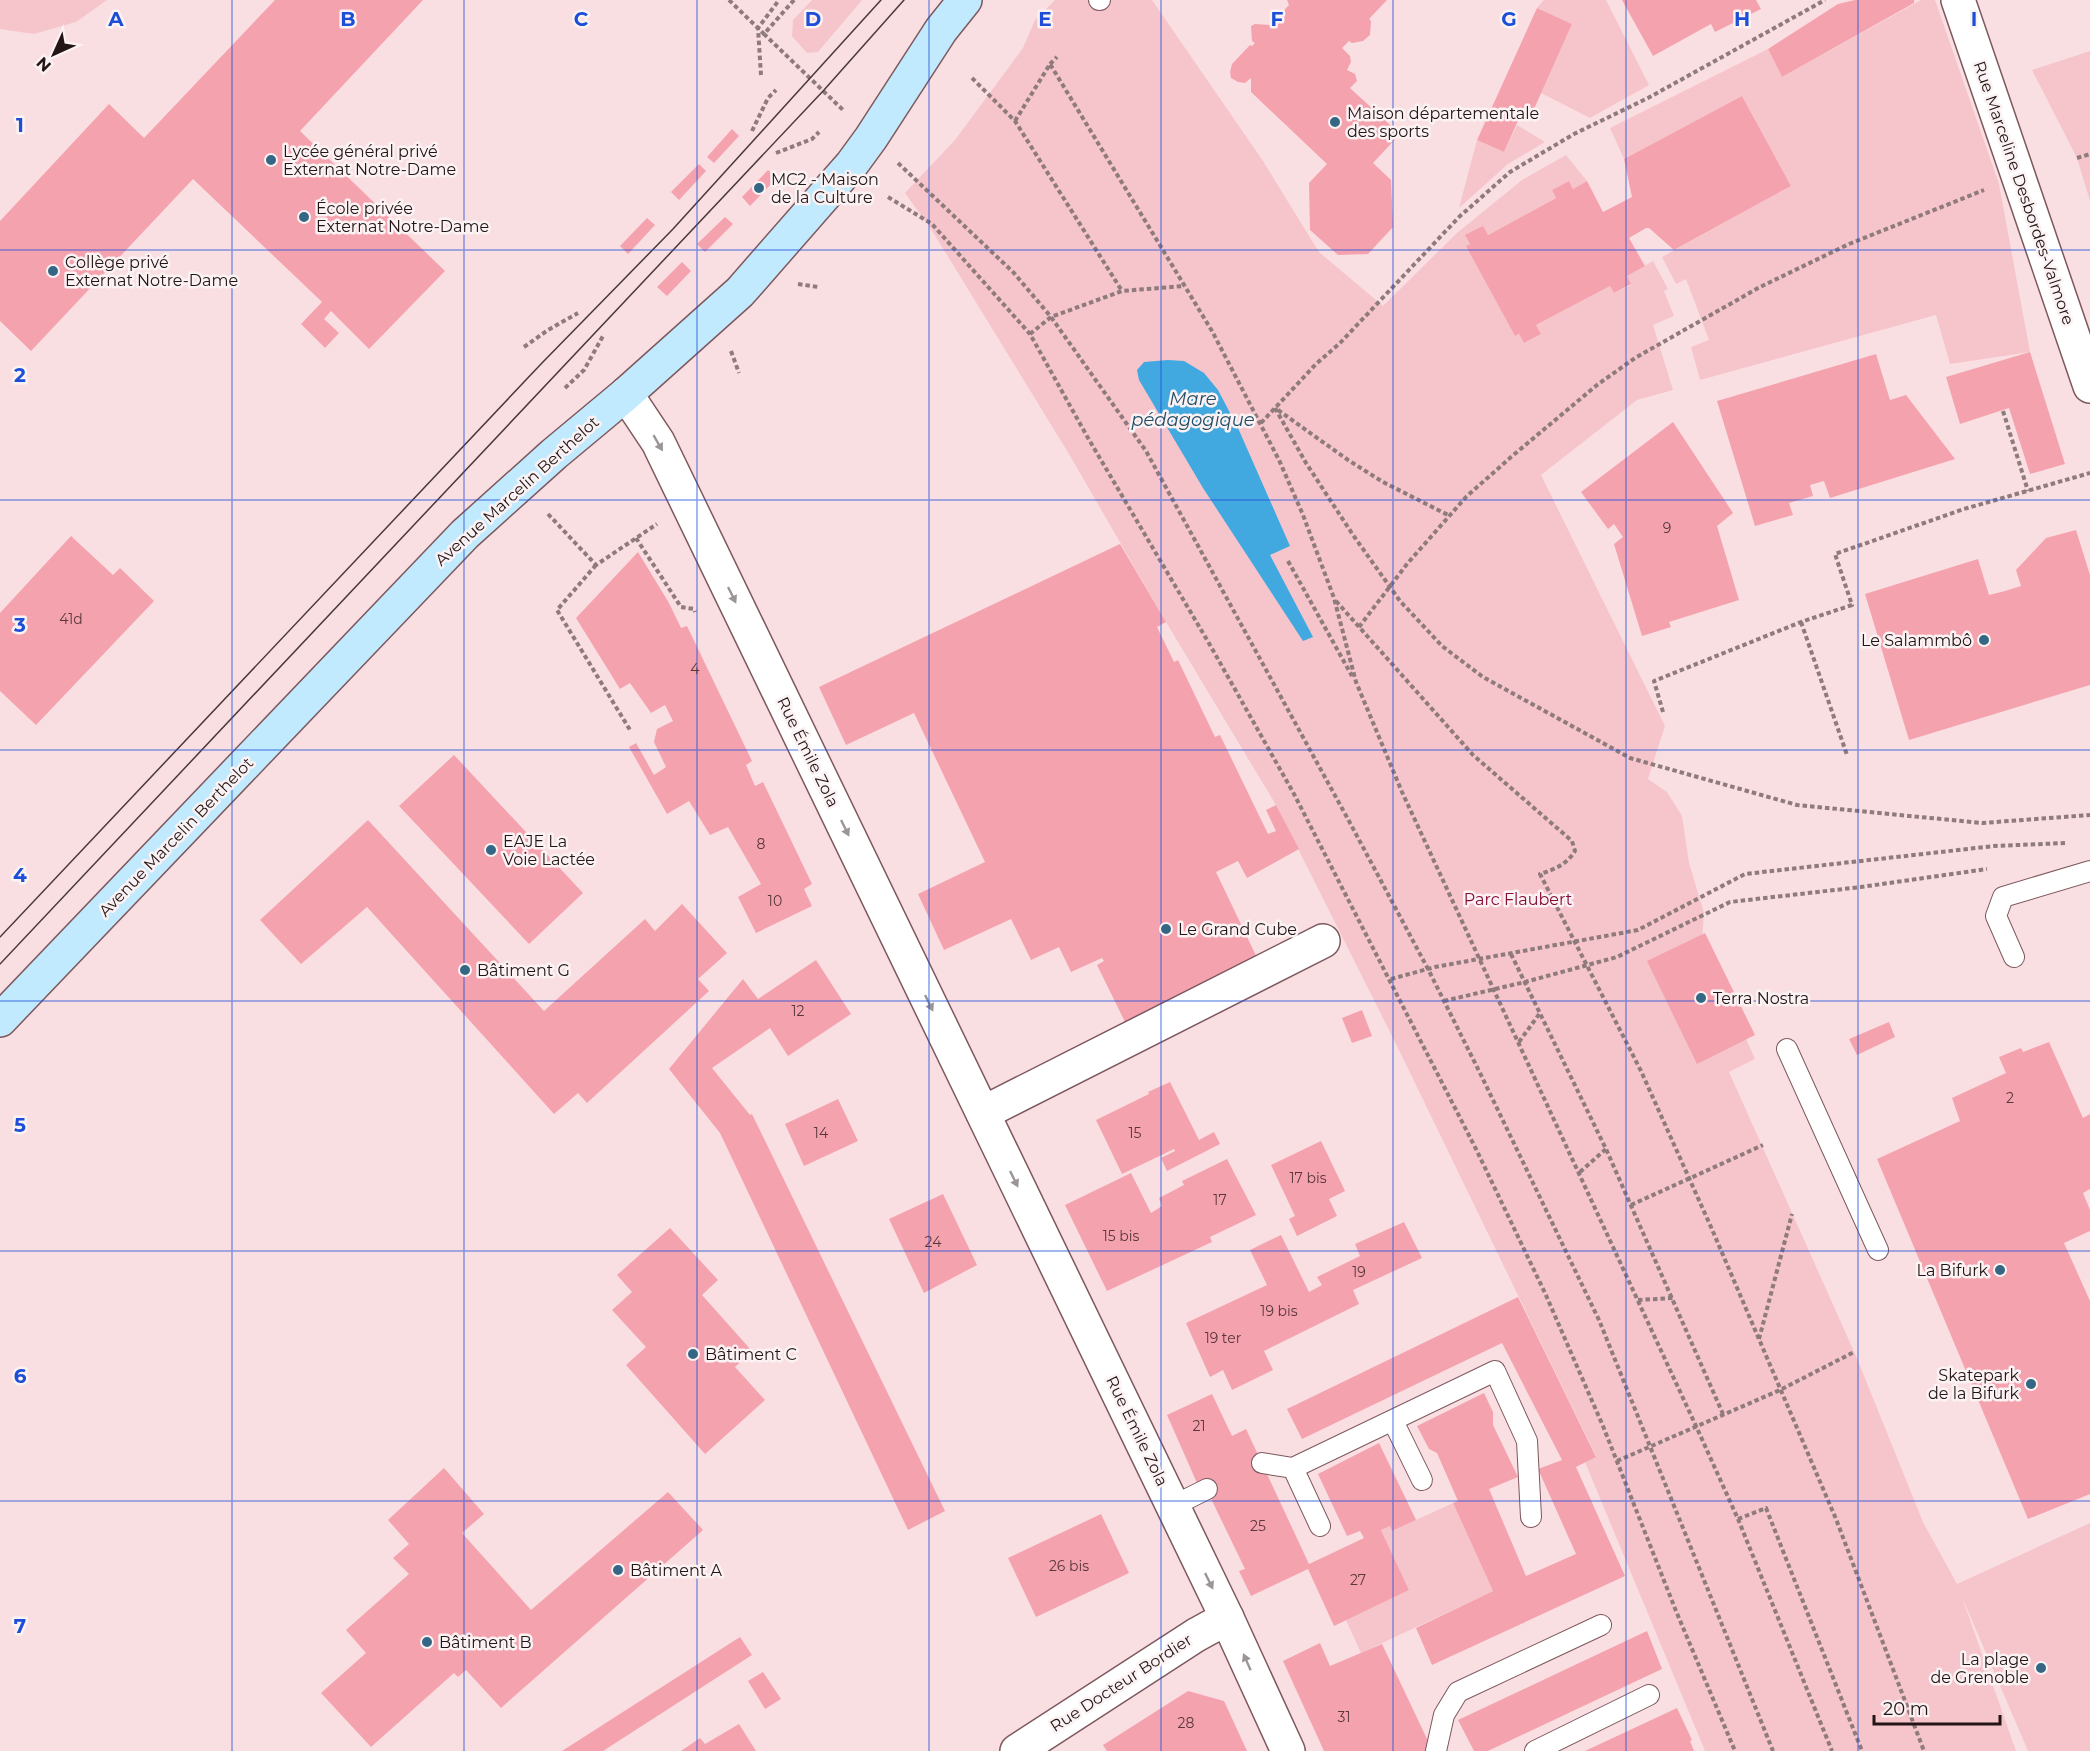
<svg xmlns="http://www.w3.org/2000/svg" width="2090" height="1751" font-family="Montserrat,sans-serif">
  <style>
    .green { fill: #f5c5cb }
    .water { fill: #41a9e0 }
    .building { fill: #f5a2af }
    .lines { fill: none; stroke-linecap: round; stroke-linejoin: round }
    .lane-casing { stroke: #7d585d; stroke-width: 22 }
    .street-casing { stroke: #7d585d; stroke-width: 36 }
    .secondary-casing { stroke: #7d585d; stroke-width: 36 }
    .path { stroke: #8f7a7c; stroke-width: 4; stroke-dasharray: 4.5 3; stroke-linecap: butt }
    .lane { stroke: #fff; stroke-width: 20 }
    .street { stroke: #fff; stroke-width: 33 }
    .secondary { stroke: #c2eafe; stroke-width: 33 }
    .tram { stroke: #4a393b; stroke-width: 1.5 }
    .oneway { fill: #9c9596 }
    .grid { fill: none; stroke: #1d4ed8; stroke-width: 1.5; stroke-opacity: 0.55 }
    .poi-dot { fill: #356785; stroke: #fbf2f3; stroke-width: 2 }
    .labels { text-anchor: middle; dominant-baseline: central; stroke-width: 5; stroke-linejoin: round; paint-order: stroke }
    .number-label { font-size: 14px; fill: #58383c }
    .poi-label { font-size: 16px; fill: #231416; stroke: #fbf2f3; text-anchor: start }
    .street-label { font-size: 16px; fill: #231416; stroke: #fbf2f3 }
    .park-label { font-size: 16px; fill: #860a36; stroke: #fbf2f3 }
    .water-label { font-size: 18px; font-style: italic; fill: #234d65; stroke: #fbf2f3 }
    .grid-label { font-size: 20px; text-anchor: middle; font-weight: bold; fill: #1d4ed8; stroke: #fbf2f3; stroke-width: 5; stroke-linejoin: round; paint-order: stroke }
  </style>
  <rect width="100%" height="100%" fill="#fadfe2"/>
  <g class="green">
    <polygon points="0,0 107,0 76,22 34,34 0,29"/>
    <polygon points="812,0 862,0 818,52 807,53 792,36 793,20"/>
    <polygon points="1055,0 1152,0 1263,161 1319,252 1383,306 1457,233 1522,180 1566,155 1587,181 1573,189 1569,181 1552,190 1556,198 1467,246 1515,336 1519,334 1524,343 1541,334 1536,325 1610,286 1614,293 1631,285 1627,276 1653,261 1668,289 1664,291 1674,316 1653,325 1673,390 1637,400 1541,475 1665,726 1648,779 1667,792 1682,816 1689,863 1704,913 1702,940 1755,1059 1729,1072 1856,1356 1923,1522 1957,1584 2090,1523 2090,1751 2028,1751 1962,1597 2016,1751 1705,1751 1585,1462 1596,1456 1397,1046 1276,805 1166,622 1069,454 931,229 905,193 955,140 1023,48 1035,20"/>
    <polygon points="1544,0 1606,0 1649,85 1590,118 1541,93 1572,24 1537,8"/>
    <polygon points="1921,0 1935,0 1999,184 2030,352 1950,364 1936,315 1700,380 1691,347 1709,340 1686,279 1676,284 1662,257 1791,186 1742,96 1624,159 1610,128 1768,49 1782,77"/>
    <polygon points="2090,51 2090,201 2077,158 2032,70"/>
    <polygon points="1517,125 1545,142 1508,164 1459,208 1477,140 1504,152"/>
    <polygon points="1453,1503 1493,1591 1361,1653 1346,1620 1409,1590 1381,1530 1390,1526 1392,1531"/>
  </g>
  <polygon class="water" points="1168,360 1184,361 1204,373 1218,390 1238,428 1290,546 1270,555 1313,637 1303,641 1203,488 1139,380 1137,370 1144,362"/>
  <g class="building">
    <polygon points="275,0 423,0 300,131 445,271 369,349 331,311 324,319 339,333 325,348 301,324 322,302 193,179 31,351 0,321 0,221 109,104 144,138"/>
    <polygon points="1287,0 1387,0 1369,19 1371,21 1370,35 1363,41 1352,43 1349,41 1342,48 1350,56 1351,62 1347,70 1355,74 1357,81 1350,88 1400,134 1373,163 1391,180 1393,227 1368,254 1338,255 1310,230 1309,183 1327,164 1251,92 1251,78 1245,83 1238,82 1231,78 1230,72 1232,64 1250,45 1252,46 1255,43 1252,41 1251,26 1255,24 1270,25 1289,5"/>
    <polygon points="1622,0 1756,0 1761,9 1715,32 1711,24 1653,56"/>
    <polygon points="1855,0 1914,0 1914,3 1782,77 1768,49 1838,4"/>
    <polygon points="1537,8 1572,24 1534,109 1525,105 1504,152 1477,140"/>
    <polygon points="1742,96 1791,186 1674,250 1649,228 1646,228 1629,238 1645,266 1627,276 1631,284 1614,293 1610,286 1536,325 1541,334 1524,343 1519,334 1515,336 1466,246 1470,244 1465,235 1483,226 1488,235 1556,198 1552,190 1569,181 1573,189 1587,181 1603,212 1632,197 1624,159"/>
    <polygon points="732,129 739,136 714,163 707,157"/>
    <polygon points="699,164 706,171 679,200 671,192"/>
    <polygon points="768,170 777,178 750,206 742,197"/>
    <polygon points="725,217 733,224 705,252 697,244"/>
    <polygon points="647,218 655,225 628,254 620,246"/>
    <polygon points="682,262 691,271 667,296 657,287"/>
    <polygon points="2030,352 2065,464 2030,474 2009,408 1960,424 1946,377"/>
    <polygon points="1876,354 1890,400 1906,395 1955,459 1830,498 1824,481 1810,485 1813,496 1789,503 1793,515 1755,526 1717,401"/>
    <polygon points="1673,422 1733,513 1717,526 1739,600 1669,622 1671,627 1642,636 1614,544 1623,537 1614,524 1608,529 1581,492"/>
    <polygon points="2076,530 2090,575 2090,685 1909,740 1865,594 1978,559 1989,595 2005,591 2021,586 2016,570 2046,538"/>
    <polygon points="71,536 113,575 120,568 154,601 36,725 0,691 0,613"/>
    <polygon points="1120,544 1166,622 1157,627 1174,662 1178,660 1215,737 1220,735 1268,834 1276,831 1266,810 1276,805 1299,849 1247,878 1238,861 1216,872 1260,964 1126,1024 1097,965 1104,961 1102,958 1071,972 1059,947 1031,960 1011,919 944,950 918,894 985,862 914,713 846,745 819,687"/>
    <polygon points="638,552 669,603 681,628 687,626 752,761 746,765 755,786 763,782 812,884 804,889 812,906 756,933 738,897 761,884 728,827 710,835 689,801 667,814 629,747 636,743 654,775 666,767 654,742 657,729 673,721 665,705 651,713 630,683 620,689 576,618"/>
    <polygon points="454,755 583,893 529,944 399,806"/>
    <polygon points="368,820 544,1011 645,919 655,931 682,904 727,953 698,979 709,991 587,1103 578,1093 554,1114 367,907 301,964 260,920"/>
    <polygon points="1705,933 1755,1035 1697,1064 1647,961"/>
    <polygon points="816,960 851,1014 788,1056 770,1028 712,1068 750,1115 752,1114 945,1511 908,1530 720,1133 669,1069 743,979 758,999"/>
    <polygon points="1362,1010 1372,1036 1352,1043 1342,1018"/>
    <polygon points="1889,1022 1895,1037 1857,1055 1849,1039"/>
    <polygon points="2049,1042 2083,1118 2090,1114 2090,1189 2083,1193 2090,1210 2090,1231 2064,1243 2090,1301 2090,1494 2028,1519 1877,1159 1960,1121 1952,1098 2006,1073 1999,1057 2021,1048 2023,1052"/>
    <polygon points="1170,1082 1199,1140 1214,1132 1220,1144 1167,1171 1161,1158 1175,1151 1174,1149 1122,1174 1096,1120 1149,1094 1148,1092"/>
    <polygon points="838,1099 858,1141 804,1166 785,1124"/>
    <polygon points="1321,1141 1345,1191 1329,1199 1337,1216 1297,1236 1289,1219 1295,1216 1271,1165"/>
    <polygon points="1227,1159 1256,1215 1210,1237 1212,1242 1107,1291 1065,1205 1131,1173 1151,1213 1162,1206 1159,1198 1184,1185 1182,1181"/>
    <polygon points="943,1194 977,1265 924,1293 889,1219"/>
    <polygon points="1404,1222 1422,1258 1353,1290 1359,1304 1264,1351 1273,1370 1232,1390 1223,1370 1210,1377 1186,1323 1267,1285 1250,1250 1281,1235 1309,1292 1322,1285 1317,1277 1360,1256 1355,1244"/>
    <polygon points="670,1228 718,1280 702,1295 752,1351 735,1367 765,1400 705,1454 626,1365 646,1347 612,1310 632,1292 617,1275"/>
    <polygon points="1518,1297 1596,1457 1576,1467 1625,1576 1432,1665 1416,1628 1493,1591 1453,1503 1458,1501 1437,1453 1429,1449 1417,1426 1484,1393 1493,1412 1493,1425 1518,1477 1489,1489 1526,1576 1576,1554 1538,1469 1562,1460 1502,1343 1302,1439 1287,1409"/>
    <polygon points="1212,1394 1232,1436 1246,1429 1309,1564 1364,1538 1360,1531 1347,1536 1318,1474 1379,1443 1416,1520 1392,1531 1390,1526 1381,1530 1409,1590 1334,1626 1308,1569 1251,1596 1239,1571 1245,1569 1202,1480 1197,1483 1167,1415"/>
    <polygon points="444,1468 484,1514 462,1533 531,1610 668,1492 703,1530 501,1708 466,1670 458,1677 454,1673 371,1747 321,1693 366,1653 346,1630 409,1574 393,1558 409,1544 388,1520"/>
    <polygon points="1101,1514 1129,1573 1036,1617 1008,1558"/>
    <polygon points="1647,1631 1662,1669 1488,1751 1474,1751 1458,1720"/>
    <polygon points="740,1637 752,1655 603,1751 562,1751"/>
    <polygon points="1320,1643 1330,1666 1382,1644 1428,1741 1426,1751 1324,1751 1283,1661"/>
    <polygon points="763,1672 781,1699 765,1709 748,1681"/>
    <polygon points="1188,1691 1224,1701 1247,1751 1107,1751 1103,1745"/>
    <polygon points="1677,1708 1692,1740 1690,1741 1694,1751 1585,1751"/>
    <polygon points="739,1724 756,1751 681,1751 700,1738 705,1744"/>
  </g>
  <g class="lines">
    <g class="lane-casing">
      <g id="lane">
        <polyline points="1099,0 1100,0"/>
        <polyline points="2014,957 1996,916 2003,897 2090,871"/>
        <polyline points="1787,1049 1878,1250"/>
        <polyline points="1393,1421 1422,1480"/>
        <polyline points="1262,1463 1293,1468 1495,1371 1527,1441 1531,1517"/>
        <polyline points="1293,1468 1320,1526"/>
        <polyline points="1173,1506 1207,1489"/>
        <polyline points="1436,1751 1444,1715 1458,1692 1601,1625"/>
        <polyline points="1535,1751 1649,1695"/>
      </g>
    </g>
    <g class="street-casing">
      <g id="street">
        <polyline points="1958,0 2090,386"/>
        <polyline points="626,394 658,442 1227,1618 1288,1751"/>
        <polyline points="983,1113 1323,941"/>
        <polyline points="1017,1751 1196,1635 1227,1618"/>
      </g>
    </g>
    <g class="secondary-casing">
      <polyline id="secondary" points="0,1020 465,534 554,454 626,394 740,292 852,164 871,138 941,30 965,0"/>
    </g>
    <g class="path">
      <polyline points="729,0 764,34"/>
      <polyline points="794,0 764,34 843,110"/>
      <polyline points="1050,64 1057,57"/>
      <polyline points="761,75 758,28 779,0"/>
      <polyline points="972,78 1015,121 1122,291"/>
      <polyline points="1015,121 1050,64 1212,331 1279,460 1303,515 1334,598 1356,682 1402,792 1696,1426 1738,1519 1832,1751"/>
      <polyline points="752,131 768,98 776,90"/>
      <polyline points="776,153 812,139 819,132"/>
      <polyline points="2077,158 2090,154"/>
      <polyline points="898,163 1014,273 1051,317 1146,451 1349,821 1428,969 1481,1075 1599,1320 1773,1751"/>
      <polyline points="888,197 932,224 1030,334 1088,438 1210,645 1294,794 1476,1149 1545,1293 1603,1426 1676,1611 1735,1751"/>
      <polyline points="798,284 818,287"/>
      <polyline points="1030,334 1051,317 1122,291 1184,286"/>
      <polyline points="524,347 548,330 578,313"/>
      <polyline points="731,351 739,373"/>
      <polyline points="565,388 584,370 603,336"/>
      <polyline points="1275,408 1306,463 1353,535 1400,601 1442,646 1483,677 1630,758 1797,805 1982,823 2090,815"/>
      <polyline points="1278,410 1348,460 1383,482 1450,516"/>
      <polyline points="2003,411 2028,491"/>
      <polyline points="1261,423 1316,364 1340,343 1459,217 1510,172 1574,134 1648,98 1825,0"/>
      <polyline points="548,514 596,565 657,524"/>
      <polyline points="636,538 681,607 694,609 695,612"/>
      <polyline points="1288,561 1352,676"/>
      <polyline points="596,565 557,610 630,730"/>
      <path d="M1336,601L1473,755L1572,841L1575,851C1566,865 1555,869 1540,874L1641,1071L1711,1227L1836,1519L1924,1751"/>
      <polyline points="1801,622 1847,755"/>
      <polyline points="1359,627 1407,564 1466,497 1511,457 1597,385 1635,358 1760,287 1849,244 1984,190"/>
      <polyline points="1663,712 1654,681 1801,622 1852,605 1835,554 1964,509 2090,473"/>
      <polyline points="1511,954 1606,1149 1723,1414"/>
      <polyline points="1391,979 1435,967 1638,930 1745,874 1994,846 2065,843"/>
      <polyline points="1444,1001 1525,982 1617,957 1730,902 1861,887 1987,869"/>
      <polyline points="1519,1042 1540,1013"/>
      <polyline points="1580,1172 1606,1149"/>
      <polyline points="1631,1205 1763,1145"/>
      <polyline points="1638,1300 1673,1298"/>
      <polyline points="1759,1339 1792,1214"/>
      <polyline points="1617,1461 1780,1390 1854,1352"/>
      <polyline points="1738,1519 1766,1508 1862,1751"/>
    </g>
    <use href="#lane" class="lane"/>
    <use href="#street" class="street"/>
    <use href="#secondary" class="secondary"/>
    <g class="tram">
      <polyline points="0,937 541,364 673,229 881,0"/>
      <polyline points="0,964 824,90 904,0"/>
    </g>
  </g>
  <defs><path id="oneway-solid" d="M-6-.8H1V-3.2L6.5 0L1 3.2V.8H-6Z" transform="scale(1.5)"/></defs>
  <g class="oneway">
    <use href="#oneway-solid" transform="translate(658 443) rotate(60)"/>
    <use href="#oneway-solid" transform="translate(732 595) rotate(64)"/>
    <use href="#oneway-solid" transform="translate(845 828) rotate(64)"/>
    <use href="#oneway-solid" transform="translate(929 1003) rotate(64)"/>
    <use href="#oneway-solid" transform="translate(1014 1179) rotate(64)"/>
    <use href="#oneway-solid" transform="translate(1209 1581) rotate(64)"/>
    <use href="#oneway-solid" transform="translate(1247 1662) rotate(-114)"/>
  </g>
  <path class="grid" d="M232,0V1751M464,0V1751M697,0V1751M929,0V1751M1161,0V1751M1393,0V1751M1626,0V1751M1858,0V1751M0,250H2090M0,500H2090M0,750H2090M0,1001H2090M0,1251H2090M0,1501H2090"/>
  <g class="poi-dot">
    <circle cx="1335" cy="122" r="6"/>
    <circle cx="271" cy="160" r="6"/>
    <circle cx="759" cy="188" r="6"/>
    <circle cx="304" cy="217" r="6"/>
    <circle cx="53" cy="271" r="6"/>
    <circle cx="1984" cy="640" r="6"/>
    <circle cx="491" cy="850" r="6"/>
    <circle cx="1166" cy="929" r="6"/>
    <circle cx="465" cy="970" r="6"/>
    <circle cx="1701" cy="998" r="6"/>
    <circle cx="2000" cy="1270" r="6"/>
    <circle cx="693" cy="1354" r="6"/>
    <circle cx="2031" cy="1384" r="6"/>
    <circle cx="618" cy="1570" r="6"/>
    <circle cx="427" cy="1642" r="6"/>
    <circle cx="2041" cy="1668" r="6"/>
  </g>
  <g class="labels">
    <g class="number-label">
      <text x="1667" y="528">9</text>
      <text x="71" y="619">41d</text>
      <text x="695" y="669">4</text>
      <text x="761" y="844">8</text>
      <text x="775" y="901">10</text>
      <text x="798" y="1011">12</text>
      <text x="2010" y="1098">2</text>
      <text x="821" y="1133">14</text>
      <text x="1135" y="1133">15</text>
      <text x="1308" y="1178">17 bis</text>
      <text x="1220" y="1200">17</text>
      <text x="1121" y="1236">15 bis</text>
      <text x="933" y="1242">24</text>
      <text x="1359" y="1272">19</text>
      <text x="1279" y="1311">19 bis</text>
      <text x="1223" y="1338">19 ter</text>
      <text x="1199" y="1426">21</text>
      <text x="1258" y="1526">25</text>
      <text x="1069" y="1566">26 bis</text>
      <text x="1358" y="1580">27</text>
      <text x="1344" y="1717">31</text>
      <text x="1186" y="1723">28</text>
    </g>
    <g class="poi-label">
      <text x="1347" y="113">Maison départementale<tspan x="1347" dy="18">des sports</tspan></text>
      <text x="283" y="151">Lycée général privé<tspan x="283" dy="18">Externat Notre-Dame</tspan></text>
      <text x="771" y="179">MC2 - Maison<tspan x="771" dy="18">de la Culture</tspan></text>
      <text x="316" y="208">École privée<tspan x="316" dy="18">Externat Notre-Dame</tspan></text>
      <text x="65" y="262">Collège privé<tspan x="65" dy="18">Externat Notre-Dame</tspan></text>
      <text x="1972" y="640" text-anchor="end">Le Salammbô</text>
      <text x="503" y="841">EAJE La<tspan x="503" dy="18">Voie Lactée</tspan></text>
      <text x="1178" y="929">Le Grand Cube</text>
      <text x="477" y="970">Bâtiment G</text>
      <text x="1713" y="998">Terra Nostra</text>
      <text x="1988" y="1270" text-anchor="end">La Bifurk</text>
      <text x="705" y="1354">Bâtiment C</text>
      <text x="2019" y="1375" text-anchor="end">Skatepark<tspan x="2019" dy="18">de la Bifurk</tspan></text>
      <text x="630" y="1570">Bâtiment A</text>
      <text x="439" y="1642">Bâtiment B</text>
      <text x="2029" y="1659" text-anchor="end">La plage<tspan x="2029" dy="18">de Grenoble</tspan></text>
    </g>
    <g class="street-label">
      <text transform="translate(2024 193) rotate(71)">Rue Marceline Desbordes-Valmore</text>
      <text transform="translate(517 491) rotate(-42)">Avenue Marcelin Berthelot</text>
      <text transform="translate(808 752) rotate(64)">Rue Émile Zola</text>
      <text transform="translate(176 837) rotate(-46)">Avenue Marcelin Berthelot</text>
      <text transform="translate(1137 1431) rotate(64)">Rue Émile Zola</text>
      <text transform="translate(1121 1683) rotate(-33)">Rue Docteur Bordier</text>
    </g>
    <g class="park-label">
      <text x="1518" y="899">Parc Flaubert</text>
    </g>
    <g class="water-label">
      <text x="1193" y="399">Mare<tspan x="1193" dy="21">pédagogique</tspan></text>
    </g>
  </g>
  <g class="grid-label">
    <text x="116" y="26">A</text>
    <text x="348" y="26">B</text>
    <text x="581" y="26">C</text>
    <text x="813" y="26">D</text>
    <text x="1045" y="26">E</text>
    <text x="1277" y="26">F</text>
    <text x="1509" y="26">G</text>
    <text x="1742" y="26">H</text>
    <text x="1974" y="26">I</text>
    <text x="20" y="132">1</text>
    <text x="20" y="382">2</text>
    <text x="20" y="632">3</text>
    <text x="20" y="882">4</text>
    <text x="20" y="1132">5</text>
    <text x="20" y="1383">6</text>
    <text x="20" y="1633">7</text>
  </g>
  <g transform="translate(54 54) rotate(225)" stroke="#fbf2f3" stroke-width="4.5" paint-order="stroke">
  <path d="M0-4.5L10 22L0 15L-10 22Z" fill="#231416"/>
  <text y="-9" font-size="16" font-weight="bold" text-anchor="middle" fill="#231416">N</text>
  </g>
  <path d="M1874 1715v9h126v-9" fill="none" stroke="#231416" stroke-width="3"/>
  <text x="1883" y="1715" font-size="18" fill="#231416" stroke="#fbf2f3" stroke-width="4.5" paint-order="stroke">20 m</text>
</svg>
